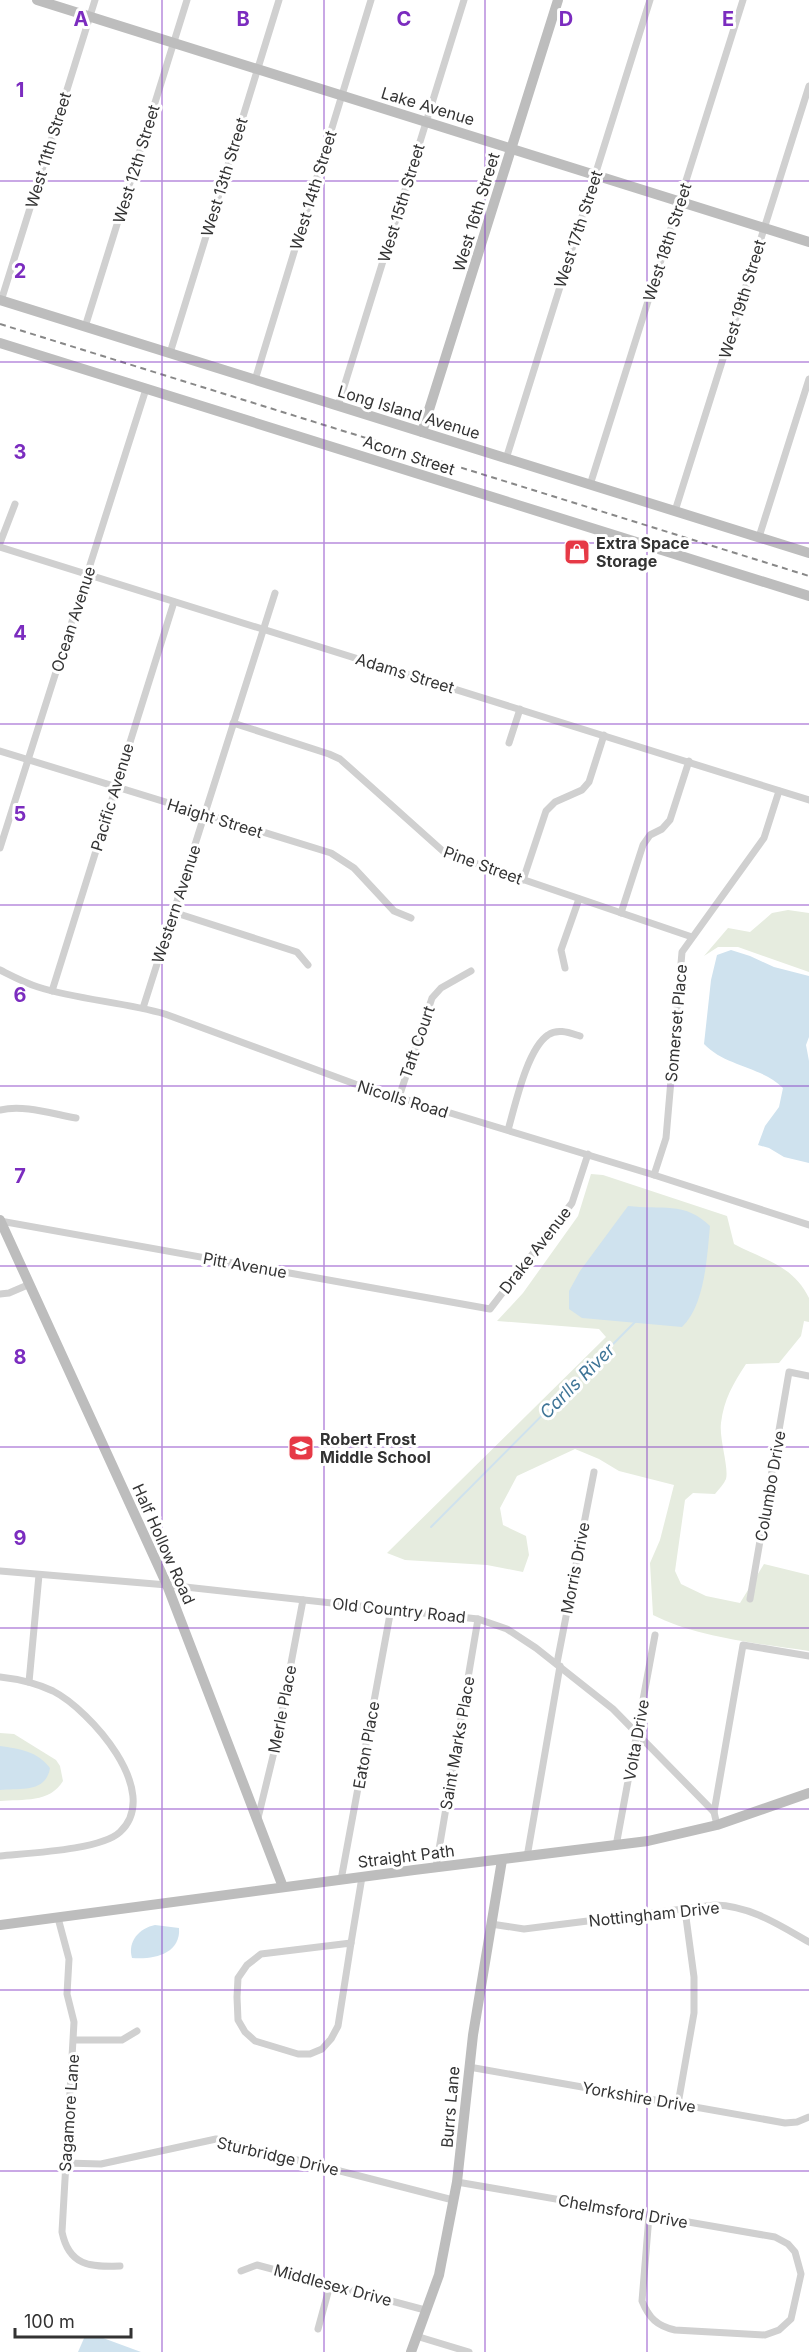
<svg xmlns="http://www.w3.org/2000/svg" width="809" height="2352" font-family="Inter,sans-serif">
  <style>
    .green { fill: #e6ecdf }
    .water { fill: #cfe2ee }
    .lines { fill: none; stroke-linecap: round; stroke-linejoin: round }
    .stream { stroke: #cfe2ee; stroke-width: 2 }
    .street { stroke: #d0d0d0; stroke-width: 7 }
    .secondary { stroke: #bdbdbd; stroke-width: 10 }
    .rail { stroke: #888; stroke-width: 2; stroke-dasharray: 6 4.5; stroke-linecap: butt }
    .grid { fill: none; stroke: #7b2cbf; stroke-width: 1.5; stroke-opacity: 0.55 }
    .labels { text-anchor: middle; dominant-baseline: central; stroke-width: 6; stroke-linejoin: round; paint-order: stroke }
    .street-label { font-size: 16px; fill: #333; stroke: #fff }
    .poi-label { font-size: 16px; font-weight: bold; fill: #333; stroke: #fff; text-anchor: start }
    .water-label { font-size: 18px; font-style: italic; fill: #3f7597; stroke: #fff }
    .grid-label { font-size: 20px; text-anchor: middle; font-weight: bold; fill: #7b2cbf; stroke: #fff; stroke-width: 6; stroke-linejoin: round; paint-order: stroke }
  </style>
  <rect width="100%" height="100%" fill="#fff"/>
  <g class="green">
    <polygon points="788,910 809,913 809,972 738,947 718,947 704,956 728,928 750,932 772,913"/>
    <path d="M591,1174L603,1175L727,1216L734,1244C764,1260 793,1265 809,1298C809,1304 809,1316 809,1322L804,1321L801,1336L779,1363L746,1364C733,1384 724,1399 721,1423C719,1439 729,1467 726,1479C724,1484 719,1489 715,1494L693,1493L685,1500L675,1571L681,1584L706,1596L740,1603L764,1564L809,1575V1651C760,1644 696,1637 653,1615L650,1563L660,1540L674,1485L619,1471L599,1459L575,1449L517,1476L500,1508L503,1525L526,1536L529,1555L523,1572L487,1565L405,1560L387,1553L606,1337L599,1329L497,1321L523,1293L578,1216Z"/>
    <path d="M0,1733L14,1734L56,1760L60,1766L63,1781C50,1803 23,1799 0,1801Z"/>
  </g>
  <g class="water">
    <path d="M731,950L750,956L774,967L809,976V1037L806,1045L809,1061V1163L784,1157L769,1148L758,1145L765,1126L779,1107L783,1088C761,1066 726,1067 704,1044L711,980L717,955Z"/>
    <path d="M628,1206C661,1210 685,1201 710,1226C707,1257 705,1305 682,1327L582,1318L569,1309V1291L580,1271Z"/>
    <path d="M0,1746C20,1749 37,1751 50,1768C46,1793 21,1788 0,1790Z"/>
    <path d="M155,1925L179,1928C181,1954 153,1960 132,1958C127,1941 140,1928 155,1925Z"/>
    <polygon points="85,2336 103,2338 141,2352 78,2352"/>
  </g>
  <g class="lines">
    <polyline class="stream" points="431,1527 636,1321"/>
    <g class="street">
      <polyline points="1,301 95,0"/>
      <polyline points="85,327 187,0"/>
      <polyline points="170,353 279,0"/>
      <polyline points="255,380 371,0"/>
      <polyline points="338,406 464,0"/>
      <polyline points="506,459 650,0"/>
      <polyline points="590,485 743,0"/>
      <polyline points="675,511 809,86"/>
      <polyline points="759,537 809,379"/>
      <polyline points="0,543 15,504"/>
      <polyline points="0,547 809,800"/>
      <polyline points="233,723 329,754 340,759 445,853 692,937"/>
      <polyline points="509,743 520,709"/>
      <polyline points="0,751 331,853 354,868 394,911 411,918"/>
      <polyline points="0,848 146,389"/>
      <polyline points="523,880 546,811 555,802 582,790 589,782 604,735"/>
      <polyline points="173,912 297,952 308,965"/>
      <polyline points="621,913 643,845 650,835 662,829 670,820 689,761"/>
      <polyline points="565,968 561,950 579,899"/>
      <path d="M0,970C12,976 25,983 38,987C79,1000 124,1002 165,1014L355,1084L654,1175L809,1225"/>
      <polyline points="52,991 174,602"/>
      <polyline points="143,1008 275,593"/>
      <polyline points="399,1097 432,998 441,988 471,971"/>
      <path d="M0,1110C23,1104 53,1114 76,1118"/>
      <path d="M508,1130C515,1106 527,1049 548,1035C558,1028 570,1033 580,1036"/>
      <polyline points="654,1175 666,1138 682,952 764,838 779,791"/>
      <polyline points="0,1221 490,1309 572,1203 588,1154"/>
      <polyline points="0,1294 9,1293 30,1284"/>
      <polyline points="0,1571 167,1585 478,1619 507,1629 536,1648 613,1709 714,1812 717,1825"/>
      <polyline points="750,1599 789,1372 809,1376"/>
      <polyline points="557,1663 594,1472"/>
      <path d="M0,1677C18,1679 36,1683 53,1691C90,1710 163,1792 120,1832C101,1850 29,1853 0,1856"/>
      <polyline points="29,1682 39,1575"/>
      <polyline points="714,1812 743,1645 809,1656"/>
      <polyline points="258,1818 275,1748 303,1600"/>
      <polyline points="616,1846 655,1635"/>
      <polyline points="527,1857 560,1666"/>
      <polyline points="436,1867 478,1619"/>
      <polyline points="341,1880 391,1609"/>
      <path d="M58,1918L69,1959L67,1994L74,2022L62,2232C69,2266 90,2267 120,2266"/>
      <path d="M491,1924L524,1929L715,1905C751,1906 779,1925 809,1942"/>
      <polygon points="351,1943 338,2026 331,2039 322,2049 310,2054 298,2054 255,2041 245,2032 238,2020 237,1997 238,1978 247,1965 261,1954"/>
      <polyline points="351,1943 362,1877"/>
      <polyline points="74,2040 122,2040 137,2031"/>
      <polyline points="469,2067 785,2123 797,2122 809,2117"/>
      <polyline points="678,2104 694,2013 694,1977 685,1910"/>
      <polyline points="66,2163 101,2164 216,2139 453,2200"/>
      <path d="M457,2182L775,2237L788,2244L795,2252L801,2274L791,2319L779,2330L765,2335L675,2330C657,2326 649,2318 642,2301L649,2216"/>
      <polyline points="241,2271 257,2265 425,2310"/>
      <polyline points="318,2329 330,2285"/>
      <polyline points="416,2336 469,2352"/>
    </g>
    <g class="secondary">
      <polyline points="37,0 809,242"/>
      <polyline points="0,300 809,553"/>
      <polyline points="0,343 809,596"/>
      <polyline points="422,432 558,0"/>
      <polyline points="0,1220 167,1585 283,1887"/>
      <polyline points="0,1925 414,1870 648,1841 717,1825 809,1793"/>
      <polyline points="411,2352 439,2275 457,2182 473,2035 502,1860"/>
    </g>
    <polyline class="rail" points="0,324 809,576"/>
  </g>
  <path class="grid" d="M162,0V2352M324,0V2352M485,0V2352M647,0V2352M0,181H809M0,362H809M0,543H809M0,724H809M0,905H809M0,1086H809M0,1266H809M0,1447H809M0,1628H809M0,1809H809M0,1990H809M0,2171H809"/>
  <defs>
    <g id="shop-square" transform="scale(1.35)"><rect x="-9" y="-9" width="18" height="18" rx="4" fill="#e63946" stroke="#fff"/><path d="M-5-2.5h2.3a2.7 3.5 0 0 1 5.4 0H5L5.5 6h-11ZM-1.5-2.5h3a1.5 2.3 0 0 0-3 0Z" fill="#fff"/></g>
    <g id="school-square" transform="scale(1.35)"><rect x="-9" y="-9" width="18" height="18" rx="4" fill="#e63946" stroke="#fff"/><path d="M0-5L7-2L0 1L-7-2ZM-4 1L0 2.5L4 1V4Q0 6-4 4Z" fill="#fff"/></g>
  </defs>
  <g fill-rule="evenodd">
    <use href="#shop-square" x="577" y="552"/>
    <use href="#school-square" x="301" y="1448"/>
  </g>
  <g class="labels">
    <g class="street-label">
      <text transform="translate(428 106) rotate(17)">Lake Avenue</text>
      <text transform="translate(48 150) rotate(-73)">West 11th Street</text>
      <text transform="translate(136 164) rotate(-73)">West 12th Street</text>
      <text transform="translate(224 177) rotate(-73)">West 13th Street</text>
      <text transform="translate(313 190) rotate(-73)">West 14th Street</text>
      <text transform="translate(401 203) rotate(-73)">West 15th Street</text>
      <text transform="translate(476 212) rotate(-73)">West 16th Street</text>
      <text transform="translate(578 229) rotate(-72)">West 17th Street</text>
      <text transform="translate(667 242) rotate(-72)">West 18th Street</text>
      <text transform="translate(742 299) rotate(-73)">West 19th Street</text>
      <text transform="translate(409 412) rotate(17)">Long Island Avenue</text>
      <text transform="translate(409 455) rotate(18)">Acorn Street</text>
      <text transform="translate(73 619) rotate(-72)">Ocean Avenue</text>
      <text transform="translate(405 673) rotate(17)">Adams Street</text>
      <text transform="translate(112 797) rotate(-73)">Pacific Avenue</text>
      <text transform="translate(215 818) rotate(17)">Haight Street</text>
      <text transform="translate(483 865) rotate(20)">Pine Street</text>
      <text transform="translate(176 904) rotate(-72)">Western Avenue</text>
      <text transform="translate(676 1023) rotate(-85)">Somerset Place</text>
      <text transform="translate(417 1042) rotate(-71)">Taft Court</text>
      <text transform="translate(403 1099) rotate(17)">Nicolls Road</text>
      <text transform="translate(535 1250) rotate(-52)">Drake Avenue</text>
      <text transform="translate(245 1265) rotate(10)">Pitt Avenue</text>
      <text transform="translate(770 1486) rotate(-80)">Columbo Drive</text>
      <text transform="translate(164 1544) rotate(66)">Half Hollow Road</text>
      <text transform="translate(575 1568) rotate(-79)">Morris Drive</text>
      <text transform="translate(399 1610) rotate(6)">Old Country Road</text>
      <text transform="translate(282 1709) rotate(-79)">Merle Place</text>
      <text transform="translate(636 1740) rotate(-80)">Volta Drive</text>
      <text transform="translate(457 1743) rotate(-80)">Saint Marks Place</text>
      <text transform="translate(366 1745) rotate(-80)">Eaton Place</text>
      <text transform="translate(406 1856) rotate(-7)">Straight Path</text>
      <text transform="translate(654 1914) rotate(-6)">Nottingham Drive</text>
      <text transform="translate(639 2097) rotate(10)">Yorkshire Drive</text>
      <text transform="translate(450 2107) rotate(-85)">Burrs Lane</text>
      <text transform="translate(69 2113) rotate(-86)">Sagamore Lane</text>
      <text transform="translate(278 2156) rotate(13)">Sturbridge Drive</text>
      <text transform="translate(623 2211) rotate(10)">Chelmsford Drive</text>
      <text transform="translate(333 2285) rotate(15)">Middlesex Drive</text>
    </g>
    <g class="poi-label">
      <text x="596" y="543">Extra Space<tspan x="596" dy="18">Storage</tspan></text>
      <text x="320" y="1439">Robert Frost<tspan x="320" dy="18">Middle School</tspan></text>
    </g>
    <g class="water-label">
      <text transform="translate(577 1381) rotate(-45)">Carlls River</text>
    </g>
  </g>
  <g class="grid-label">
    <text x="81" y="26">A</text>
    <text x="243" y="26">B</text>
    <text x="404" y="26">C</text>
    <text x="566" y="26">D</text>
    <text x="728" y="26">E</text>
    <text x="20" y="97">1</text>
    <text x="20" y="278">2</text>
    <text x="20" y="459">3</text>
    <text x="20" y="640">4</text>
    <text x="20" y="821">5</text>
    <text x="20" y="1002">6</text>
    <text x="20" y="1183">7</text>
    <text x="20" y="1364">8</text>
    <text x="20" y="1545">9</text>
  </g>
  <path d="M15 2328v9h116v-9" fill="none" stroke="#333333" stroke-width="3"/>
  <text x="24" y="2328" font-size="18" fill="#333333" stroke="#ffffff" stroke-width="4.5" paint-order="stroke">100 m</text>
</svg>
